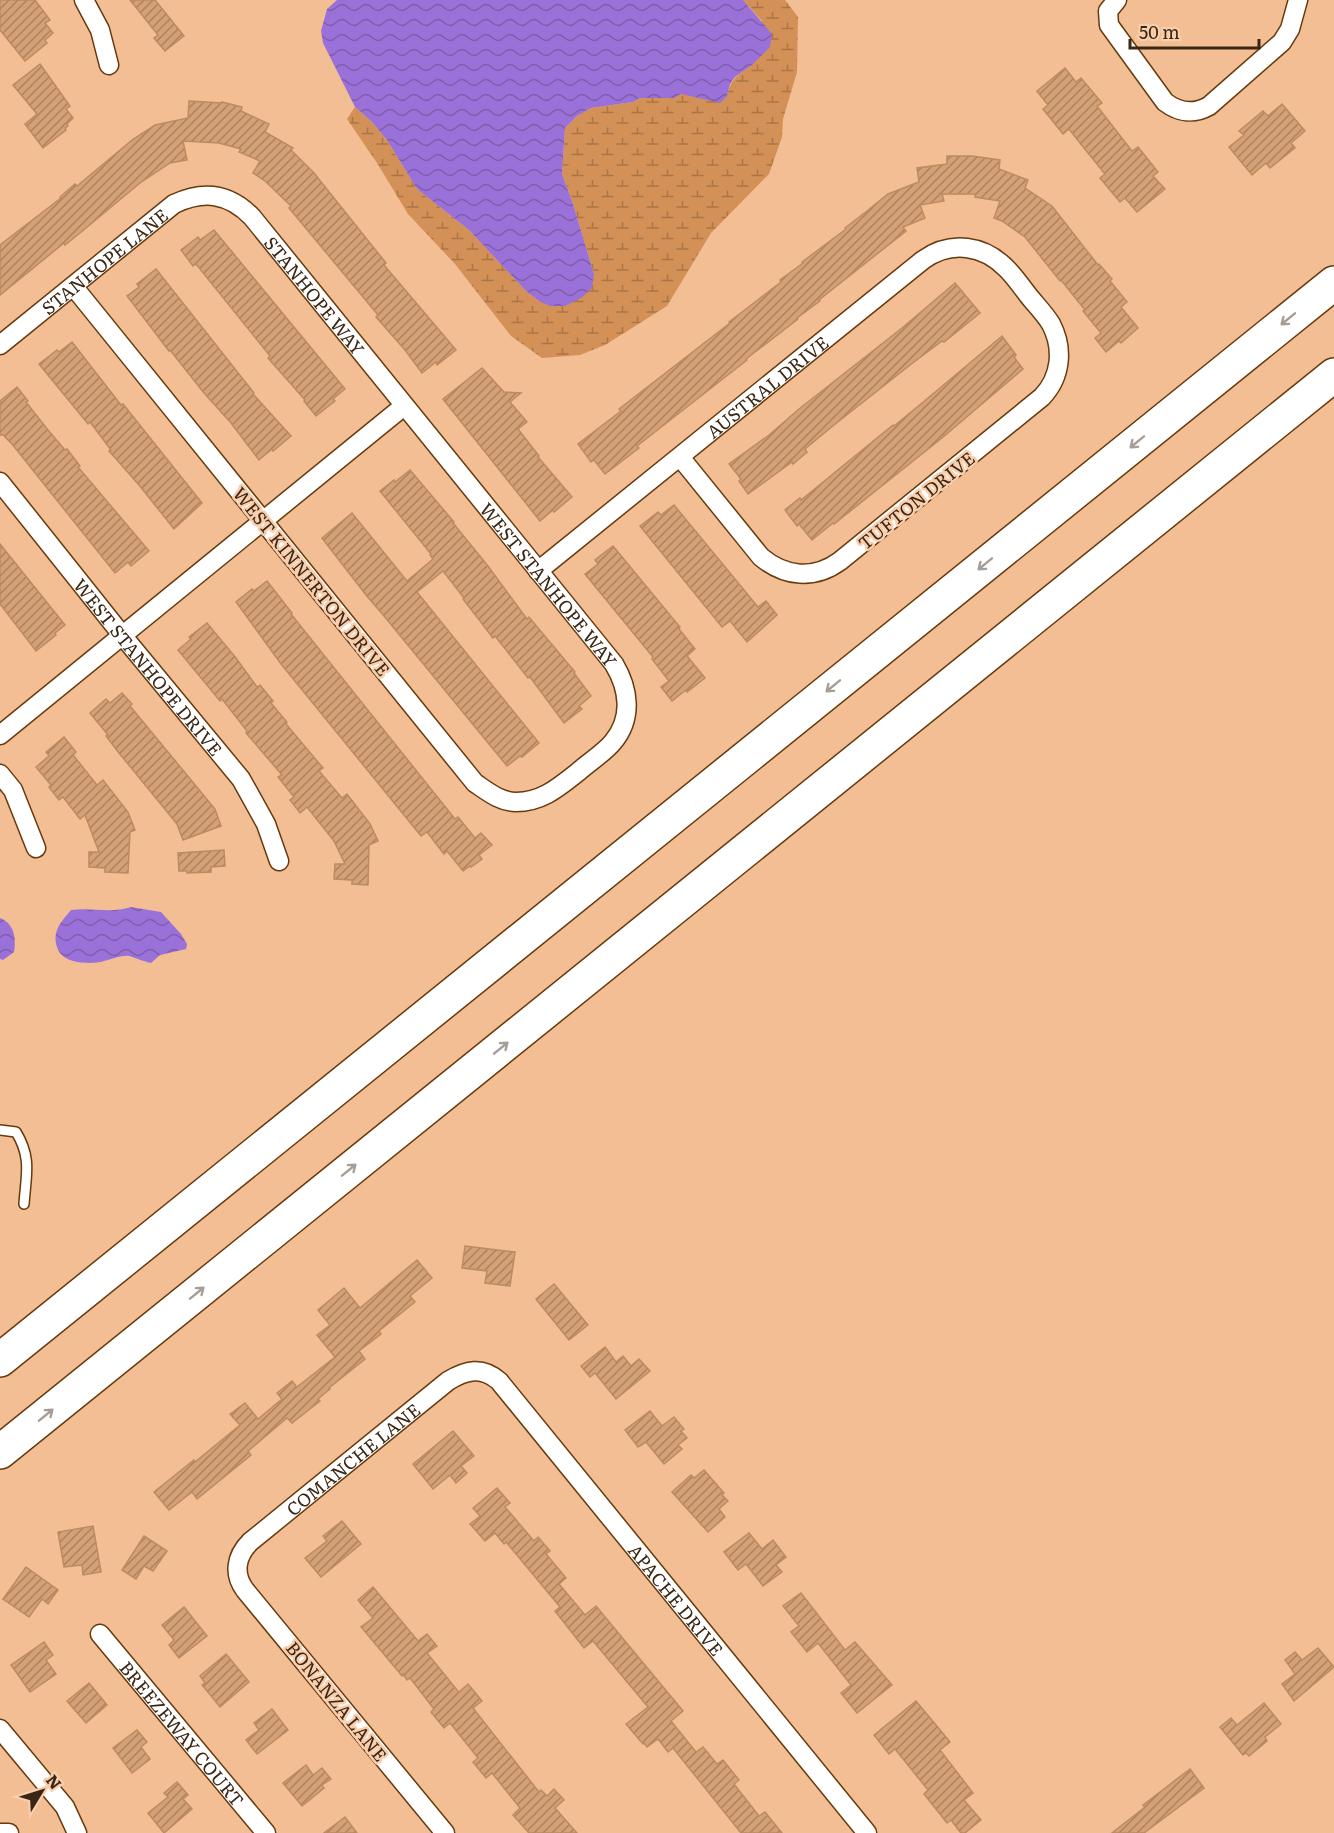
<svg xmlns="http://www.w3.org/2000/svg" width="1334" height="1833" font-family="Literata,serif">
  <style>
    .wetland { fill: url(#wetland-marsh) }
    .water { fill: url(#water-waves) }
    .building { fill: url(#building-hatch); stroke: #bd8b61; stroke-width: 1.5 }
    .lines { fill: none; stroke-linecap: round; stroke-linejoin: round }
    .service-casing { stroke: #663a0d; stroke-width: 12 }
    .minor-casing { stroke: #663a0d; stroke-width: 21 }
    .motorway-casing { stroke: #663a0d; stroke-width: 36 }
    .service { stroke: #fff; stroke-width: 9 }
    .minor { stroke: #fff; stroke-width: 18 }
    .motorway { stroke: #fff; stroke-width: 33 }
    .oneway { stroke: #a69d95 }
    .labels { text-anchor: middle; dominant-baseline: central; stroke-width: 5; stroke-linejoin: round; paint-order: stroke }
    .street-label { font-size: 18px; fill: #3a2614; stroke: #f9ceac }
  </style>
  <defs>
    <pattern id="wetland-marsh" width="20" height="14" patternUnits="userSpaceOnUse" patternTransform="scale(1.5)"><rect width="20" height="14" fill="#d39057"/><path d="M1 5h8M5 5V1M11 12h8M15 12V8" fill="none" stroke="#ac7547"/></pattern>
    <pattern id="water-waves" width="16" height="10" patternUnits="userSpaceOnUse" patternTransform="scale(1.5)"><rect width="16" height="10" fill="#9a71d8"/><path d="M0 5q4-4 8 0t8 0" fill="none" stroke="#7f5dae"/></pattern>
    <pattern id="building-hatch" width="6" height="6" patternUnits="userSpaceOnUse" patternTransform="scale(1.5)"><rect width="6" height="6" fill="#d4a076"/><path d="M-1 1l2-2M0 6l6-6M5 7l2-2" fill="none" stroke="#ad8260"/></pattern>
  </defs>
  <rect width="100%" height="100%" fill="#f3be93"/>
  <path class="wetland" d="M743,0H785L798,17L797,72L783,119L782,137L769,174L711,233L667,306L605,345L580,355L542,358L511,336L455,264L408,214L377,163L347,119L355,107L372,122L387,140L417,189L469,230L526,291L539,301L594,274L573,204L562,174L565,128L577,116L591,108L633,102L640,98H674L681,94L727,96C731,78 738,75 752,65L762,21Z"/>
  <g class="water">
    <polygon points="337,0 743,0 772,34 770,47 752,65 735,77 730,84 727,96 720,103 681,94 674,98 640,98 633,102 591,108 577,116 565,128 562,174 573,204 594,274 592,288 581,298 565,306 550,306 539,301 526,291 469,230 417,189 387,140 372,122 355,107 323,43 321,31 327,9"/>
    <path d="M131,907L161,912L181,934L187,944L186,949L160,955L151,963C142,961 136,958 129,956C121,955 109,960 101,962C87,964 62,964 57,947C52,931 61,922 71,910C91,907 111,914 131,907Z"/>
    <path d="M0,918C15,924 16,939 14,952L3,960L0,959Z"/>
  </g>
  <g class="building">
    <polygon points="0,0 35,0 50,20 45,23 53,33 45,40 47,43 25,61 0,30"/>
    <polygon points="130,0 155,0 184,36 165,51 154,38 158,35"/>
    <polygon points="40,64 70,106 66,109 73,118 67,124 68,126 65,128 66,130 43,148 25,124 37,114 13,85"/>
    <polygon points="1065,68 1076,82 1081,78 1102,103 1097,106 1132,151 1138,147 1158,172 1153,176 1165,189 1137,212 1125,198 1120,202 1100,178 1105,174 1080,143 1069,129 1063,134 1043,109 1048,105 1037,91"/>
    <polygon points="189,101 222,103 222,102 242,107 241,111 269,124 265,132 293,148 291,150 314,173 386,263 384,265 456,350 437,365 436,362 422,373 405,350 376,317 378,315 289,208 291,206 265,181 253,173 260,161 239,152 241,149 219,143 183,141 187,160 170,163 140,183 80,233 65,245 64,243 0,295 0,245 61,198 60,197 75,184 77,186 132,140 155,125 188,118"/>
    <polygon points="1282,104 1305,131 1291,143 1295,148 1270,168 1266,163 1252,175 1229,147 1244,135 1239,131 1263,111 1268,116"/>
    <polygon points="947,156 972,156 1000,160 999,169 1028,180 1025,188 1052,206 1098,265 1099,264 1112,279 1110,281 1127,302 1121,307 1138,328 1121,343 1119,341 1106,352 1095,338 1101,333 1083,311 1085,310 1061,280 1060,281 1025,237 1002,221 994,218 1000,201 975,197 975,194 942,194 944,201 920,205 925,218 903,227 906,231 819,300 820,301 797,318 798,319 746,359 747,360 637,446 639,448 617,465 605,474 594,460 591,462 578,444 621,411 619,409 730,323 729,322 781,282 780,280 803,263 802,262 846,229 845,228 867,211 888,194 919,182 917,168 947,164"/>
    <polygon points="214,230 345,389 333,399 335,401 316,416 304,401 305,400 268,358 270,356 196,264 193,266 181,250 198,237 200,240"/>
    <polygon points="156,269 254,393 253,394 291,436 273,451 272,449 259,460 231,423 204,393 170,350 169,351 127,296 139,287 137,284"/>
    <polygon points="955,283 980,313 944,342 942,341 914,362 834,425 805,449 807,452 793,464 792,462 748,494 739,481 741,479 729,464 769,435 799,409 902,328"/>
    <polygon points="1002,336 1016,355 1014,357 1023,369 942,438 834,524 833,523 812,540 799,524 797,526 785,510 800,498 801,500 893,425 894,426 922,403"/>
    <polygon points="72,342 121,405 123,404 202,503 174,529 139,485 109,451 111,450 90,422 88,424 39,364 57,350 59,352"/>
    <polygon points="482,368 504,392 521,393 510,402 527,422 518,429 539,456 538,457 572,497 554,512 553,510 540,521 443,399"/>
    <polygon points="17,387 28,401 26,402 48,430 65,450 67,449 80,466 78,467 149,551 131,566 128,562 115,573 12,444 3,435 0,435 0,401"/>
    <polygon points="410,470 454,522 453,523 488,566 527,619 529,617 575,672 574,673 591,696 579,706 582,709 564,723 530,677 528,678 495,636 493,638 480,621 463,599 464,598 443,571 417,592 539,743 522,757 520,756 507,766 384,616 366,595 322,538 352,513 407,581 433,559 430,555 431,554 380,491 394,480 395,482"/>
    <polygon points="674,505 758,607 766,601 777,615 747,642 730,621 722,627 640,526 658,512 661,515"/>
    <polygon points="0,544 65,625 55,633 56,635 36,651 0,604"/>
    <polygon points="613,546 680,627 679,629 695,649 687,656 705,678 687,692 686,690 672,701 661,687 669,681 652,659 653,657 585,574 598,564 595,560"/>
    <polygon points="267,581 292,613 291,614 455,819 458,817 475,838 481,833 492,845 479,855 482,859 471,867 470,866 463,871 447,851 444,854 427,832 421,836 281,664 236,602 252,589 254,591"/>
    <polygon points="207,623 236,658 257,687 260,685 273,701 271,703 287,722 286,724 323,768 319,771 342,798 347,794 370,824 378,841 369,845 368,885 352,884 352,880 334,879 335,864 345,864 334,841 307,807 300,813 290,800 294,797 278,777 282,775 246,733 247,731 222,699 220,701 178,650 191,639 189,637"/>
    <polygon points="122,693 132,704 130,706 215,809 221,826 183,840 177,824 119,753 106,736 108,735 90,713 106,699 110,703"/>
    <polygon points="64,737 76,752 73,755 97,785 103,780 128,812 135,830 130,832 128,873 105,872 105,868 89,867 89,852 99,852 85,815 80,819 63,797 59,800 49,787 51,785 36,767 49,756 46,752"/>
    <polygon points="224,850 225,866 211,867 211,872 187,873 187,871 179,871 178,853"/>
    <polygon points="465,1246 515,1252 510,1286 485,1283 487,1271 462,1268"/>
    <polygon points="417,1260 432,1278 410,1296 415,1302 379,1331 381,1334 359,1351 365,1359 329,1388 330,1389 318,1399 320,1401 292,1423 287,1418 248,1451 251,1455 197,1499 192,1492 169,1510 154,1492 194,1460 195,1462 240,1425 230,1414 245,1403 258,1419 282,1399 277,1393 292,1381 297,1387 335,1357 317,1335 330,1325 318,1310 344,1288 360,1308"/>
    <polygon points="554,1284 588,1325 569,1340 536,1299"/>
    <polygon points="605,1347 616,1362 623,1356 631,1366 639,1359 650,1371 616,1399 595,1373 590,1377 581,1366"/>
    <polygon points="650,1411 662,1426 674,1417 684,1429 681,1431 687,1438 678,1445 682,1449 664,1464 646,1442 638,1447 625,1430"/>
    <polygon points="453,1431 474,1456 461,1466 467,1473 456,1483 450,1475 433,1489 413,1464"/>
    <polygon points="704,1470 724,1493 722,1495 728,1501 719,1509 725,1517 708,1532 672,1492 691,1475 694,1478"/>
    <polygon points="497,1488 510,1503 505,1507 534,1541 538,1537 550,1551 546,1554 566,1578 559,1584 585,1615 596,1606 683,1711 671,1721 696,1752 703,1747 717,1764 723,1760 739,1780 734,1784 759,1816 765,1812 782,1833 741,1833 673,1748 668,1752 658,1739 647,1747 644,1743 643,1744 626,1724 648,1707 593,1641 584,1648 555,1611 560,1607 506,1542 504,1544 495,1533 485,1541 470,1524 480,1516 473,1508"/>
    <polygon points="342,1521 361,1544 321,1577 305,1558 327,1541 323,1536"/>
    <polygon points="93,1526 101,1572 83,1575 82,1565 64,1567 58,1532"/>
    <polygon points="749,1533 762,1549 773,1540 786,1557 776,1565 782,1572 763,1586 746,1564 738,1570 724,1552"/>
    <polygon points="144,1536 167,1551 153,1571 144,1566 136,1579 122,1570"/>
    <polygon points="26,1567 58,1590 48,1604 42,1599 29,1617 3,1599"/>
    <polygon points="373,1587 418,1641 427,1634 437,1646 427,1653 457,1690 459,1692 468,1684 482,1701 473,1708 539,1792 541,1790 547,1796 554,1789 564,1800 555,1808 577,1833 529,1833 513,1815 520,1808 492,1773 486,1778 473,1762 478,1758 450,1723 444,1728 431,1712 434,1709 410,1678 407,1680 403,1674 402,1676 361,1627 373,1618 358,1600"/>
    <polygon points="801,1593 845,1650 855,1642 892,1685 857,1713 841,1693 851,1685 818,1643 807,1652 791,1632 799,1626 783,1606"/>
    <polygon points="184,1607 207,1636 179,1658 169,1645 174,1640 162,1625"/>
    <polygon points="44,1642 53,1655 46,1660 56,1674 30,1692 11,1665"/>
    <polygon points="1318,1648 1334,1667 1294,1701 1282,1684 1295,1674 1285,1660 1295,1652 1302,1660"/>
    <polygon points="226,1654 249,1682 220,1707 202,1685 205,1683 200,1676"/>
    <polygon points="89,1683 107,1705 86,1723 67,1701"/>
    <polygon points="916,1701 950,1742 940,1750 973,1793 964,1800 981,1820 965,1833 961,1833 951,1820 947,1823 924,1794 928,1790 895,1749 889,1754 874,1735"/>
    <polygon points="1264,1703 1281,1724 1265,1737 1267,1741 1249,1756 1246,1753 1243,1755 1220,1727 1231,1718 1237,1725"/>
    <polygon points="272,1709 288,1730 257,1754 246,1740 259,1730 254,1723"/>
    <polygon points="137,1730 147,1742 141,1747 150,1759 132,1773 113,1748"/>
    <polygon points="306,1765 313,1775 322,1768 331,1779 322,1785 324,1788 302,1806 283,1783"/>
    <polygon points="1190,1769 1204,1788 1144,1833 1112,1833 1145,1807 1143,1805"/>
    <polygon points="177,1782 188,1795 183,1799 192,1809 164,1833 148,1813 168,1797 164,1793"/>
    <polygon points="345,1817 357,1833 324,1833"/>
  </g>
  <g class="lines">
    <g class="service-casing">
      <path id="service" d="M0,1130L16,1132C32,1158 26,1175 24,1204"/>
    </g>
    <g class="minor-casing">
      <g id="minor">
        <polyline points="84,0 100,30 109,65"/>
        <path d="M1117,0L1108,11L1109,25L1165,102C1178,112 1193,115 1209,106L1282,42L1290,29L1298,0"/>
        <path id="s1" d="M0,345L174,204C204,190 229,193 252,217L614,664C629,689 633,718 613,742C604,753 589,762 578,772C559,787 542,802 516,802C500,802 487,791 475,783L73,286"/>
        <path id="s2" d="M0,482L122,635L241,779L266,824L279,861"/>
        <path id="s3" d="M538,571L923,260C951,240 984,245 1007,269C1015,277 1021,286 1028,295C1035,304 1045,314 1051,324C1064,349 1061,377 1042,397L840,561C814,580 785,577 761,557L680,457"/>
        <polyline points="0,735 404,406"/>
        <polyline points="0,774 13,790 36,848"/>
        <path id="s4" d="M100,1634L266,1833"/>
        <polyline points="0,1729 65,1807 77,1833"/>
        <polyline points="0,1833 9,1833"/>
        <path id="s5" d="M445,1833L245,1590C233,1574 236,1556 250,1542L448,1381C466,1370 482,1366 499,1381L867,1833"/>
      </g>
    </g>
    <g class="motorway-casing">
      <g id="motorway">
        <polyline points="0,1360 1334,283"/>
        <polyline points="0,1452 1334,375"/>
      </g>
    </g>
    <use href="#service" class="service"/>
    <use href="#minor" class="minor"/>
    <use href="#motorway" class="motorway"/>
  </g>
  <defs><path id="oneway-shaft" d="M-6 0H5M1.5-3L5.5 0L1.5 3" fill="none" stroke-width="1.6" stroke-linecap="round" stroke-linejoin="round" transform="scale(1.5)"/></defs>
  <g class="oneway">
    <use href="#oneway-shaft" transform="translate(1288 319) rotate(141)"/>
    <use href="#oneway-shaft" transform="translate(1137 442) rotate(141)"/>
    <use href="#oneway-shaft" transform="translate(985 564) rotate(141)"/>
    <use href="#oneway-shaft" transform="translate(833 686) rotate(141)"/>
    <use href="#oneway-shaft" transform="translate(501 1048) rotate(-39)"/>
    <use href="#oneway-shaft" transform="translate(349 1170) rotate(-39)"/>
    <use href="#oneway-shaft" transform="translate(197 1293) rotate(-39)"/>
    <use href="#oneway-shaft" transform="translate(46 1415) rotate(-39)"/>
  </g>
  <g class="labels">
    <g class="street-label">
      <text stroke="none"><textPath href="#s1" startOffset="134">STANHOPE LANE</textPath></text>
      <text stroke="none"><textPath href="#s1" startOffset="410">STANHOPE WAY</textPath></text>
      <text stroke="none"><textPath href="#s3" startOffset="294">AUSTRAL DRIVE</textPath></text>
      <text transform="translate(916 500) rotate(-39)">TUFTON DRIVE</text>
      <text transform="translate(312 581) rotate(51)">WEST KINNERTON DRIVE</text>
      <text stroke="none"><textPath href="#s1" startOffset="782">WEST STANHOPE WAY</textPath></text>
      <text stroke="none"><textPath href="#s2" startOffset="237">WEST STANHOPE DRIVE</textPath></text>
      <text stroke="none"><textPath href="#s5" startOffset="500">COMANCHE LANE</textPath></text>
      <text stroke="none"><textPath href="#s5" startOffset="960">APACHE DRIVE</textPath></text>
      <text transform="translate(337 1701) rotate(51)">BONANZA LANE</text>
      <text stroke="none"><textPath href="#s4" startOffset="129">BREEZEWAY COURT</textPath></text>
    </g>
  </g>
  <g transform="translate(42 1791) rotate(52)" stroke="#f9ceac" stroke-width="4.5" paint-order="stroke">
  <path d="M0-4.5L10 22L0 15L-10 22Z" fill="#3a2614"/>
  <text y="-9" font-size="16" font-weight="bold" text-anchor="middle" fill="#3a2614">N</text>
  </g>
  <path d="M1130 39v9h129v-9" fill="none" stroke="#3a2614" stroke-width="3"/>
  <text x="1139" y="39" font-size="18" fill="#3a2614" stroke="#f9ceac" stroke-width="4.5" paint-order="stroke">50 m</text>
</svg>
